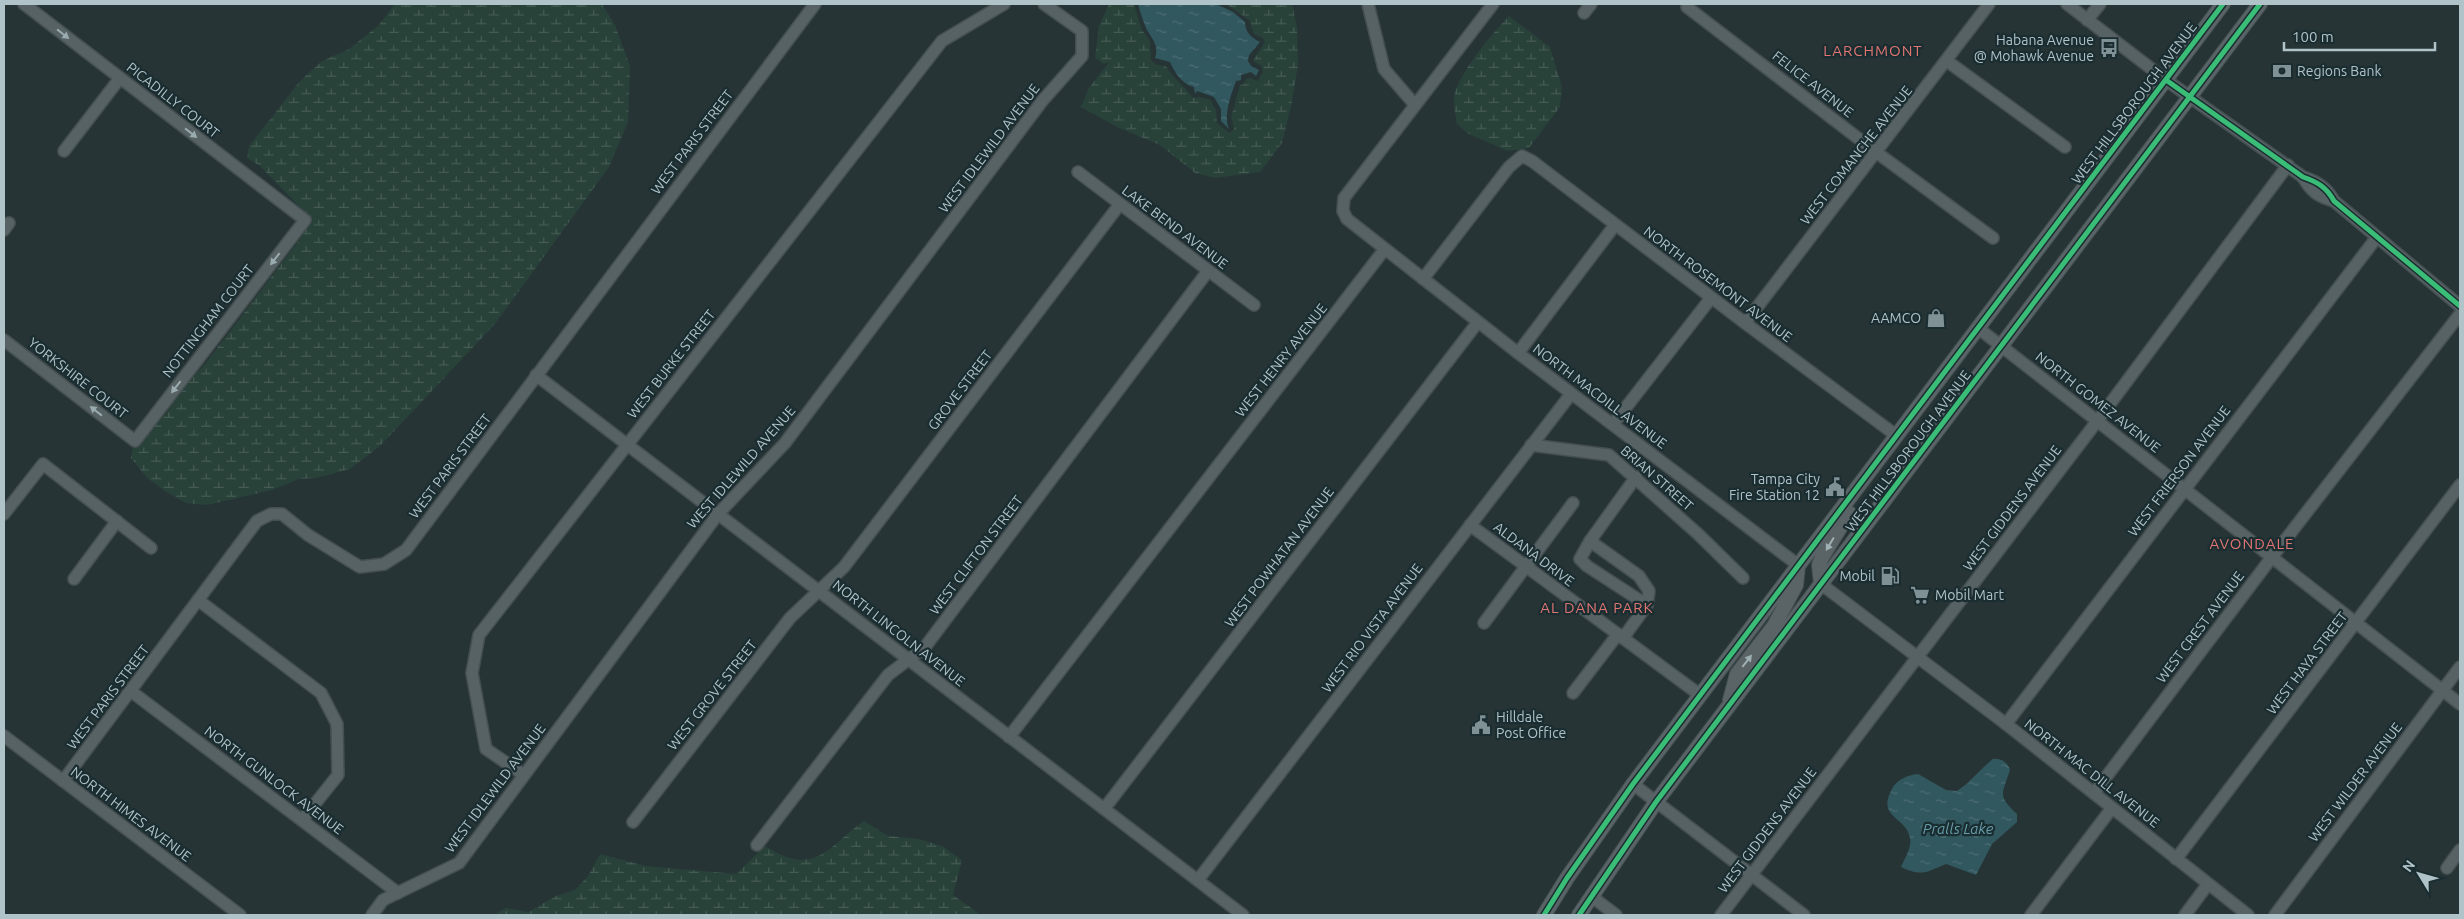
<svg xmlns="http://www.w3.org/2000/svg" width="2464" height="919" font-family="Ubuntu,sans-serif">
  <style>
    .wetland { fill: url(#wetland-marsh) }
    .water { fill: url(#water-ripples) }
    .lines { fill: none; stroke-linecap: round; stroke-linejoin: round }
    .minor-casing { stroke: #454f51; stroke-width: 14 }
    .major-casing { stroke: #445053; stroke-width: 16 }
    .minor { stroke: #576264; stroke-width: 11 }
    .major { stroke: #5a6466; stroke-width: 14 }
    .cycleway-casing { stroke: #1a2d31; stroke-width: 8 }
    .cycleway { stroke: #3abd76; stroke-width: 5 }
    .oneway { fill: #9aabaf }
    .oneway2 { fill: #9fb0b4 }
    .labels { text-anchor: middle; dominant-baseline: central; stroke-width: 4.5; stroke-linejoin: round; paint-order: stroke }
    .poi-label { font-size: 14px; fill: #b0c3c8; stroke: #1a2d31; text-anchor: end }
    .street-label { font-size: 14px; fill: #b0c3c8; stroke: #1a2d31 }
    .neighbourhood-label { font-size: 15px; letter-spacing: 1px; fill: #e07572; stroke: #1a2d31 }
    .water-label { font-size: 15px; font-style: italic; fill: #679eaa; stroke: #1a2d31 }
  </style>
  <defs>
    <pattern id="wetland-marsh" width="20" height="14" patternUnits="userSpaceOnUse" patternTransform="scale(1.25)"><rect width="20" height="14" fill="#284139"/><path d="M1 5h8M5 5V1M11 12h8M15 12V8" fill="none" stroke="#455b54"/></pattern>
    <pattern id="water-ripples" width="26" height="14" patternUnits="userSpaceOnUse" patternTransform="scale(1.25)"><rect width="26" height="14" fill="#31575f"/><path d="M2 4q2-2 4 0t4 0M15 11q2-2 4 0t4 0" fill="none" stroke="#4c6e74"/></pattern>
  </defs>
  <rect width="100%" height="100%" fill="#273436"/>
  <g class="wetland">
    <polygon points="395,4 602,4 615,25 630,66 628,122 609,167 495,324 380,446 350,469 316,478 299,479 272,490 207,505 186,503 168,493 147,478 131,458 133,446 136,448 167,412 182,389 205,364 300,239 312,220 260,166 247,158 249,146 300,81 322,61 349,49 379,25"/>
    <path d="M1109,4L1134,5L1142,30L1150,41L1151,60L1157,65L1166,66C1173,79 1186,87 1193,98L1199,97L1210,100L1216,110L1217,123L1229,133L1234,129L1231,117L1240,85L1244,84L1246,79L1250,78L1258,81L1263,72L1262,66L1253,61L1265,42L1263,38L1254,34L1249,20L1226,4H1292L1297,27L1298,65L1291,107L1282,143L1260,172L1215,178L1195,173L1160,145L1119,128L1081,107L1089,88L1109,62L1104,64L1095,58L1099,26Z"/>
    <path d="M1509,16L1550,47L1562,87L1560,107L1529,148L1507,151L1467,133L1457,124C1455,113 1452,100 1456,89C1466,65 1491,35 1509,16Z"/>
    <path d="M864,821L888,836L919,839L942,846L962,860L953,895L981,915H493L506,908L528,912L556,896L575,890L588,876L600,854L646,866L736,874L765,846C815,878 826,848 864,821Z"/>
  </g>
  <g class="water">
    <path d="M1138,4H1216L1233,12L1245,22C1245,33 1252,38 1260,42L1249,55L1248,61L1251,66L1259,70L1256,76L1251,72L1241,75V80L1236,81C1231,95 1223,115 1229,129L1221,121V109L1214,97L1197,91L1195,94L1194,87C1183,85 1174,72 1170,62L1155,58C1160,45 1151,38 1146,28C1143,20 1140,12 1138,4Z"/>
    <path d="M1993,759C2000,758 2008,762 2010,770C2002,795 1997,795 2017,814V822L1992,844L1976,875L1946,864C1926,872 1923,877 1901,867C1905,858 1912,847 1910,838C1906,816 1876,818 1892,789C1896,780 1908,775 1918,774L1946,790L1957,791C1971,782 1980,769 1993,759Z"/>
  </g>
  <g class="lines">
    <g class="minor-casing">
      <g id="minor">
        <polyline points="1368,4 1384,69 1415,105"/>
        <polyline points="1493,4 1344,198 1343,211 1347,219 1518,353 1798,565"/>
        <path d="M2067,4L2166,80L2303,177C2318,182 2327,188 2334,201L2460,306"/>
        <polyline points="1687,7 1876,152 1993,238"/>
        <polyline points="1584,13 1591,4"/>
        <polyline points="2087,20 2100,4"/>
        <polyline points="1947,61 2065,147"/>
        <polyline points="64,151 120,78"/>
        <polyline points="1078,172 1254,305"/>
        <path d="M2303,177C2311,192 2319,197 2334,201"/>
        <polyline points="4,230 9,223"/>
        <polyline points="1423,279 1509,167 1522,156 1532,161 1745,323 1897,436"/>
        <polyline points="1745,323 1989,4"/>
        <polyline points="1978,328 2460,704"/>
        <polyline points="4,340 135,441 305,220 24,4"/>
        <polyline points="1518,353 1615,225"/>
        <polyline points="536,375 1243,915"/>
        <polyline points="1613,424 1711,298"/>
        <polyline points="1531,445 1609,455 1698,534 1743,578"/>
        <polyline points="1636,477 1590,541 1580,559 1587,566 1647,605"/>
        <polyline points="4,514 43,464 151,548"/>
        <polyline points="1470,525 1700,695"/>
        <polyline points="1590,541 1639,576 1649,591 1647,605 1623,638"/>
        <polyline points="74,579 117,521"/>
        <polyline points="1821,584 2006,724 2248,915"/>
        <polyline points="198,600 321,693 337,724 338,775 302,820"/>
        <polyline points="1484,623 1573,503"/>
        <polyline points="132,692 398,893"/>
        <polyline points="1573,693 1618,634"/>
        <polyline points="2006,724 2377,237"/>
        <polyline points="4,736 240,915"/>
        <polyline points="1009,737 1384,250"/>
        <polyline points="524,775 486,749 472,673 479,635 942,41 1004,4"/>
        <polyline points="63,781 257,521 271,514 282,514 308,535 360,567 384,564 406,550 815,4"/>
        <polyline points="1633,784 1804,915"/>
        <polyline points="2094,793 2272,557 2460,314"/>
        <polyline points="1104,809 1478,322"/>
        <polyline points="633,822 790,618 844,567 1120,204"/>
        <polyline points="757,845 888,675 925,647 1208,271"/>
        <polyline points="2176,859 2460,485"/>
        <polyline points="2447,868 2460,850"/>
        <polyline points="1198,880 1571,394"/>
        <polyline points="1591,896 1616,915"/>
        <polyline points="372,915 383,900 459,863 718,514 785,443 1043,100 1082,56 1082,31 1044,4"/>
        <polyline points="1721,915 2098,420 2288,165"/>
        <polyline points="2031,915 2112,808"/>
        <polyline points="2185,915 2208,884"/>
        <polyline points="2275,915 2460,667"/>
      </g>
    </g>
    <g class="major-casing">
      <g id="major">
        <polyline points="1821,584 1819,565 1822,557 1849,513"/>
        <polyline points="1730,700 1737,674 1774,626 1796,585 1798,566"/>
        <polyline points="1544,915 1567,878 1633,784 2223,4"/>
        <polyline points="1579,915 1656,802 2260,4"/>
      </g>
    </g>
    <use href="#minor" class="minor"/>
    <use href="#major" class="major"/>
    <g class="cycleway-casing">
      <g id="cycleway">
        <path d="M2166,80L2303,177C2318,182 2327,188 2334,201L2460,306"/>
        <polyline points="1544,915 1567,878 1633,784 2223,4"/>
        <polyline points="1579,915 1656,802 2260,4"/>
      </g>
    </g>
    <use href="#cycleway" class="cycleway"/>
  </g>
  <defs><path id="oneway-solid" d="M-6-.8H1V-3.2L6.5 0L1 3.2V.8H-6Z" transform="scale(1.25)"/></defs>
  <g class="oneway">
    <use href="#oneway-solid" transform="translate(63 34) rotate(38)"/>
    <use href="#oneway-solid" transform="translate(191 133) rotate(38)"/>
    <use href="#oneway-solid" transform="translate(275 259) rotate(128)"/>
    <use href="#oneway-solid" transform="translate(176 387) rotate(128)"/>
    <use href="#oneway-solid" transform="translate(96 411) rotate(-142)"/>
  </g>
  <g class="oneway2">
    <use href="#oneway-solid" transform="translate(1830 544) rotate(121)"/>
    <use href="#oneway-solid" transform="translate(1747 661) rotate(-52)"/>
  </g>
  <defs>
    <g id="bus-bare" transform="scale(1.5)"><path d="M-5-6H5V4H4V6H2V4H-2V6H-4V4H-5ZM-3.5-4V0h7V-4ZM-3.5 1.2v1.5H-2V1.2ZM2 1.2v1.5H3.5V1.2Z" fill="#809195" stroke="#1a2d31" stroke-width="2.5" paint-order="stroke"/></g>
    <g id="bank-bare" transform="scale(1.5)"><path d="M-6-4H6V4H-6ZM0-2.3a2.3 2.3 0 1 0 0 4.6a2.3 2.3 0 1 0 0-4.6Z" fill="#809195" stroke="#1a2d31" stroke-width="2.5" paint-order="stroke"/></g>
    <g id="shop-bare" transform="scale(1.5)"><path d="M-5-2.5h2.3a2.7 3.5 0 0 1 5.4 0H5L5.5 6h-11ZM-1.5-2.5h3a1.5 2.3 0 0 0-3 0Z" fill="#809195" stroke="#1a2d31" stroke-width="2.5" paint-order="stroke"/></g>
    <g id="civic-bare" transform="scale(1.5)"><path d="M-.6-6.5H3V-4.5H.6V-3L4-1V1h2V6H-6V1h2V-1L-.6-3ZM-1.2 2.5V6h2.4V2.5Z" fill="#809195" stroke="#1a2d31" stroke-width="2.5" paint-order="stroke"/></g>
    <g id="fuel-bare" transform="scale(1.5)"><path d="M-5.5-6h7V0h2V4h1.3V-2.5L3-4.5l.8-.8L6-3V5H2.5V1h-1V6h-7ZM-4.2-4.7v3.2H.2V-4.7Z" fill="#809195" stroke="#1a2d31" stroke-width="2.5" paint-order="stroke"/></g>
    <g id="supermarket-bare" transform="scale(1.5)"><path d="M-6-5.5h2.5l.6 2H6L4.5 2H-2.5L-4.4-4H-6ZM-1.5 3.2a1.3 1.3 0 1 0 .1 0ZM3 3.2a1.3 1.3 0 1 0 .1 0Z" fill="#809195" stroke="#1a2d31" stroke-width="2.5" paint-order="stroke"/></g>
  </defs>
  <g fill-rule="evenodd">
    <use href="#bus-bare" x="2109" y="48"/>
    <use href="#bank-bare" x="2282" y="71"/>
    <use href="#shop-bare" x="1936" y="318"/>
    <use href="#civic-bare" x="1835" y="487"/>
    <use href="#fuel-bare" x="1890" y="576"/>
    <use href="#supermarket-bare" x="1920" y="595"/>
    <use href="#civic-bare" x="1481" y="725"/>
  </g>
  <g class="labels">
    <g class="poi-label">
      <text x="2094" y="40">Habana Avenue<tspan x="2094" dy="16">@ Mohawk Avenue</tspan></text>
      <text x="2297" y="71" text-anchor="start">Regions Bank</text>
      <text x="1921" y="318">AAMCO</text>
      <text x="1820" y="479">Tampa City<tspan x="1820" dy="16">Fire Station 12</tspan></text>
      <text x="1875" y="576">Mobil</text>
      <text x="1935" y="595" text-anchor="start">Mobil Mart</text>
      <text x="1496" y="717" text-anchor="start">Hilldale<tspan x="1496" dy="16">Post Office</tspan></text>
    </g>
    <g class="street-label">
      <text transform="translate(1813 84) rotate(38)">FELICE AVENUE</text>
      <text transform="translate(173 100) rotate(38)">PICADILLY COURT</text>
      <text transform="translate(2134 103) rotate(-53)">WEST HILLSBOROUGH AVENUE</text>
      <text transform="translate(692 142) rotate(-53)">WEST PARIS STREET</text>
      <text transform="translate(989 148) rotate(-53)">WEST IDLEWILD AVENUE</text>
      <text transform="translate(1856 155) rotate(-52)">WEST COMANCHE AVENUE</text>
      <text transform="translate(1175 227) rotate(37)">LAKE BEND AVENUE</text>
      <text transform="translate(1718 284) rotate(37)">NORTH ROSEMONT AVENUE</text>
      <text transform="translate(208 321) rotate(-52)">NOTTINGHAM COURT</text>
      <text transform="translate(1281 360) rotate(-52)">WEST HENRY AVENUE</text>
      <text transform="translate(671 364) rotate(-52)">WEST BURKE STREET</text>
      <text transform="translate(78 378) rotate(38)">YORKSHIRE COURT</text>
      <text transform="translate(960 390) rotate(-53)">GROVE STREET</text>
      <text transform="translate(1600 396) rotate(37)">NORTH MACDILL AVENUE</text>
      <text transform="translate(2098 402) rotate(38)">NORTH GOMEZ AVENUE</text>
      <text transform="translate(1908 451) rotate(-53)">WEST HILLSBOROUGH AVENUE</text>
      <text transform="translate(450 466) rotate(-53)">WEST PARIS STREET</text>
      <text transform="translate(741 467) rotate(-49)">WEST IDLEWILD AVENUE</text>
      <text transform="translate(2179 471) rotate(-53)">WEST FRIERSON AVENUE</text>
      <text transform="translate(1657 478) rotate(41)">BRIAN STREET</text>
      <text transform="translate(2012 508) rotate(-53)">WEST GIDDENS AVENUE</text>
      <text transform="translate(1534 554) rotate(37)">ALDANA DRIVE</text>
      <text transform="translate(976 555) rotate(-53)">WEST CLIFTON STREET</text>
      <text transform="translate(1279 557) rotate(-53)">WEST POWHATAN AVENUE</text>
      <text transform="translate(2200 627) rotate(-53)">WEST CREST AVENUE</text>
      <text transform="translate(1372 628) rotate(-53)">WEST RIO VISTA AVENUE</text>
      <text transform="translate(899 633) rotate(38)">NORTH LINCOLN AVENUE</text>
      <text transform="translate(2307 663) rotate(-53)">WEST HAYA STREET</text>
      <text transform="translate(712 695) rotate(-52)">WEST GROVE STREET</text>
      <text transform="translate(108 697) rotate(-53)">WEST PARIS STREET</text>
      <text transform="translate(2092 773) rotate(38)">NORTH MAC DILL AVENUE</text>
      <text transform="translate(274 780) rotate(37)">NORTH GUNLOCK AVENUE</text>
      <text transform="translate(2355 782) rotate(-53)">WEST WILDER AVENUE</text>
      <text transform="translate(495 788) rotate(-53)">WEST IDLEWILD AVENUE</text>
      <text transform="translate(131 814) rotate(37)">NORTH HIMES AVENUE</text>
      <text transform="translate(1767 830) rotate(-53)">WEST GIDDENS AVENUE</text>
    </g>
    <g class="neighbourhood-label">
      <text x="1873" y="50">LARCHMONT</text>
      <text x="2252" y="543">AVONDALE</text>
      <text x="1597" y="607">AL DANA PARK</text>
    </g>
    <g class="water-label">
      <text x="1958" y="828">Pralls Lake</text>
    </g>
  </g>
  <rect width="2464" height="919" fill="none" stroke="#b0c3c8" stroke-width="10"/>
  <g transform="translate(2419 874) rotate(307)" stroke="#1a2d31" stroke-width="4" paint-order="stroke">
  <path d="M0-4L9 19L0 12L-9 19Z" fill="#b0c3c8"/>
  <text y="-8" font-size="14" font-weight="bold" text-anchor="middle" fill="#b0c3c8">N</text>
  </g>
  <path d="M2284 42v8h151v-8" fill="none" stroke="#b0c3c8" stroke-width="2.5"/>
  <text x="2292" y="42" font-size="15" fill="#b0c3c8" stroke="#1a2d31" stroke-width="4" paint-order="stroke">100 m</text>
</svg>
